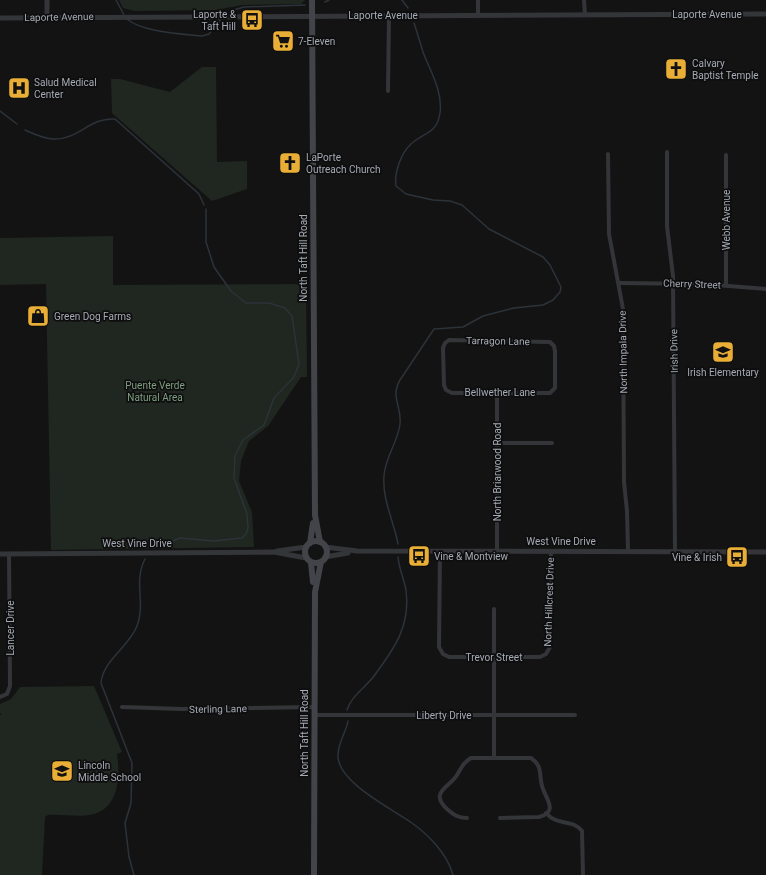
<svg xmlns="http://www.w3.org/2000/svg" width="766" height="875" font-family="Roboto,sans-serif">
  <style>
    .green { fill: #1f2720 }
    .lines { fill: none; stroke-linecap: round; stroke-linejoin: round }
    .stream { stroke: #2c3339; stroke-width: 1.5 }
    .minor { stroke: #343539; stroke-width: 4 }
    .tertiary { stroke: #343539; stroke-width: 5 }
    .secondary { stroke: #424449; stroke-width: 6 }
    .labels { text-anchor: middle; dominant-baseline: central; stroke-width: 3.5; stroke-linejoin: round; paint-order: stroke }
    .poi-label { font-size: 10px; fill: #a5aab4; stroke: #0e0e0f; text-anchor: start }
    .street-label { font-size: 10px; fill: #a5aab4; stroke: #0e0e0f }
    .park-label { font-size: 10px; fill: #7d9f7f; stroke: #0e0e0f }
  </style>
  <rect width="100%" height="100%" fill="#131314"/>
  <g class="green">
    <polygon points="119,0 305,0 301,4 242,5 216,10 135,11 123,8"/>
    <polygon points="202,67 216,67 217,162 247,161 247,189 212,201 112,113 111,79 120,79 170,92"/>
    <polygon points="113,236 113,285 306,284 307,377 301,377 268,426 249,441 241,461 239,481 252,512 254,547 51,550 46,284 0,285 0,238"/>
    <path d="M94,686L122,752L117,754C120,774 120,807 94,814C80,818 63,814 48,815L45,817L42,875H0V715H2L0,713V704L11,699L20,687Z"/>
  </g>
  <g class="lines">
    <g class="stream">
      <polyline points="116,0 124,15"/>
      <polyline points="402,0 408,8"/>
      <polyline points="325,2 329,0"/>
      <polyline points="230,11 244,7 305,5"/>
      <path d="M126,18C140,32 183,34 202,36L209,34L221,19"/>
      <polyline points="0,111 17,124"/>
      <path d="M25,130C34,134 44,139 54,139C78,140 90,117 115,119L199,194L204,205"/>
      <path d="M398,544C394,522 382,499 384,476C385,457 398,442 400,424C402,406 390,397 400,380L434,329L463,327L483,316L514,308L543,305L553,300L560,292L561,287L550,265L543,257L489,229L462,205L450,201L433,200L406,194L396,186C394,173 401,153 411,144C424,132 437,134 440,113C443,91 430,71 423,52C420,42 417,32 414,23"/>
      <polyline points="157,548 180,538 214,541 242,538 246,534 248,528 247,514 234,478 235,456 243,440 264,425 274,398 294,377 299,364 292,316 285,308 269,303 246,303 231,291 214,267 206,242 206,209"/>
      <path d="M347,710C351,696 366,687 374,676C394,649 411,626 406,590C404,579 399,569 398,557"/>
      <path d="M348,721C346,733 337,744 338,757C339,782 390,808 409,821C427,833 447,853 453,875"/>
      <path d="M134,875L129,857L125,823L131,803L132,763L101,683C103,660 129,647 137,626C146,603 133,582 145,559"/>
    </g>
    <g class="minor">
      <polyline points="478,0 478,15"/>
      <polyline points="584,0 585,15"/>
      <polyline points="388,91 389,15"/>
      <polyline points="667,152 667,226 673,276 675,551"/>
      <polyline points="608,154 609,234 623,309 624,482 627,511 628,551"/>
      <polyline points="726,155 726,285"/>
      <polyline points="619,283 703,284 766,289"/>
      <polygon points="449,340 550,342 554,346 555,351 555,388 550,393 452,393 446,390 444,385 443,348 445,343"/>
      <polyline points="497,392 497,551"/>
      <polyline points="497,443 552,443"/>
      <polyline points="440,551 439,647 443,654 449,657 540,657 546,654 550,647 551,551"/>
      <polyline points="0,697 7,694 10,686 9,554"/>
      <polyline points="122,707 182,709 314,707"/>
      <polyline points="314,715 575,715"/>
      <polyline points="494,758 494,609"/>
      <path d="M546,813C558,827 572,818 582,831L583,875"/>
      <path d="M467,818C458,818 454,815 447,809C429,792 449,788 457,775C462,767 463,763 471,758H531C544,767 538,776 543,789C547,800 558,812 539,817L500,818"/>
    </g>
    <g class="tertiary">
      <polyline points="47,0 47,17"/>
      <polyline points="0,18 766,14"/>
      <polyline points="325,547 357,551 766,552"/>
      <polyline points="277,551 306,547"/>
      <polyline points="0,554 274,552 306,558"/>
      <polyline points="325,557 348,553"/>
    </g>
    <g class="secondary">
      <polyline points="312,0 315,515 320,542"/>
      <circle cx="316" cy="552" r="11"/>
      <polyline points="310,543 313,523"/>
      <polyline points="311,563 313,582"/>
      <polyline points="314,875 315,592 321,562"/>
    </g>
  </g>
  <defs>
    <g id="bus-square" transform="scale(1.15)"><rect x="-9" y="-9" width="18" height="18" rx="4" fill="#e9ae36" stroke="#0e0e0f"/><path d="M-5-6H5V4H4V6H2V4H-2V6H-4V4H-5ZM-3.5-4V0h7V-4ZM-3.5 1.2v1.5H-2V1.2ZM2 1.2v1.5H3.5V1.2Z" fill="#111"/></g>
    <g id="supermarket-square" transform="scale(1.15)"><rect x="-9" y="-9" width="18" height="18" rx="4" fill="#e9ae36" stroke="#0e0e0f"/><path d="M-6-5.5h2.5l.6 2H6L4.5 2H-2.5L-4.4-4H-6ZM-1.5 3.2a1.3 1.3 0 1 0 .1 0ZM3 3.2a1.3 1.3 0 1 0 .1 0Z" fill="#111"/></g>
    <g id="church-square" transform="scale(1.15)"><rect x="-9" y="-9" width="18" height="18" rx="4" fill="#e9ae36" stroke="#0e0e0f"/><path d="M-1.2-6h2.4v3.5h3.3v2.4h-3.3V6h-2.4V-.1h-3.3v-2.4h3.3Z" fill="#111"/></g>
    <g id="hospital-square" transform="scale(1.15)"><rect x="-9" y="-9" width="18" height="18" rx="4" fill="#e9ae36" stroke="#0e0e0f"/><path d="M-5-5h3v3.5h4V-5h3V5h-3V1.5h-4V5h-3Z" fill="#111"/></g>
    <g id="shop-square" transform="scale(1.15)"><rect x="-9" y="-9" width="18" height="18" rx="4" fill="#e9ae36" stroke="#0e0e0f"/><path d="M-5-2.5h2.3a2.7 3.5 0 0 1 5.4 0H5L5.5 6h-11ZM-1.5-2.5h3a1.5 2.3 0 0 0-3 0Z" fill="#111"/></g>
    <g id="school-square" transform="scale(1.15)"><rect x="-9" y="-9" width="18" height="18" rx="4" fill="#e9ae36" stroke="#0e0e0f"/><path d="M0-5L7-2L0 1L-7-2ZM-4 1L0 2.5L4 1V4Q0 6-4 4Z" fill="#111"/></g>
  </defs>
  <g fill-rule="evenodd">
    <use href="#bus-square" x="252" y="20"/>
    <use href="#supermarket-square" x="283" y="41"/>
    <use href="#church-square" x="676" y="69"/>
    <use href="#hospital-square" x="19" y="88"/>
    <use href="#church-square" x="290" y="163"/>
    <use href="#shop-square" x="38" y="316"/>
    <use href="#school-square" x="723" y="352"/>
    <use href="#bus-square" x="419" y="556"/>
    <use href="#bus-square" x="737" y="557"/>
    <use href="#school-square" x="62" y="771"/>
  </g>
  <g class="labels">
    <g class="poi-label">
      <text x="236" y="14" text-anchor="end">Laporte &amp;<tspan x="236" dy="12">Taft Hill</tspan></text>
      <text x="298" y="41">7-Eleven</text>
      <text x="692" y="63">Calvary<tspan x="692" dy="12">Baptist Temple</tspan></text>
      <text x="34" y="82">Salud Medical<tspan x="34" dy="12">Center</tspan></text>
      <text x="306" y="157">LaPorte<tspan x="306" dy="12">Outreach Church</tspan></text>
      <text x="54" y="316">Green Dog Farms</text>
      <text x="723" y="372" text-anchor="middle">Irish Elementary</text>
      <text x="434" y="556">Vine &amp; Montview</text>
      <text x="722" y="557" text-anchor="end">Vine &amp; Irish</text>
      <text x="78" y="765">Lincoln<tspan x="78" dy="12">Middle School</tspan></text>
    </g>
    <g class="street-label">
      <text x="707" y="14">Laporte Avenue</text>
      <text x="383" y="15">Laporte Avenue</text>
      <text transform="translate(59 17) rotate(-1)">Laporte Avenue</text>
      <text transform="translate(726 220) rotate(-90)">Webb Avenue</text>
      <text transform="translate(303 258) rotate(-90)">North Taft Hill Road</text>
      <text transform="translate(692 284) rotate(2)">Cherry Street</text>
      <text transform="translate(498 341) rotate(1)">Tarragon Lane</text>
      <text transform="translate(674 351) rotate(-91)">Irish Drive</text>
      <text transform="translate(623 352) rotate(-91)">North Impala Drive</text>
      <text x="500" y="392">Bellwether Lane</text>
      <text transform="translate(497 472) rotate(-90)">North Briarwood Road</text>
      <text x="561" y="541">West Vine Drive</text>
      <text x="137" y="543">West Vine Drive</text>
      <text transform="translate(549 602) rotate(-88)">North Hillcrest Drive</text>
      <text transform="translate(10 628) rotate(-90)">Lancer Drive</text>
      <text x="494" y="657">Trevor Street</text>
      <text transform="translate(218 709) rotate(-1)">Sterling Lane</text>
      <text x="444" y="715">Liberty Drive</text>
      <text transform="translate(304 733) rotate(-90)">North Taft Hill Road</text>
    </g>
    <g class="park-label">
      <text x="155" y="385">Puente Verde<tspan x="155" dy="12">Natural Area</tspan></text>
    </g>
  </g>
</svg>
